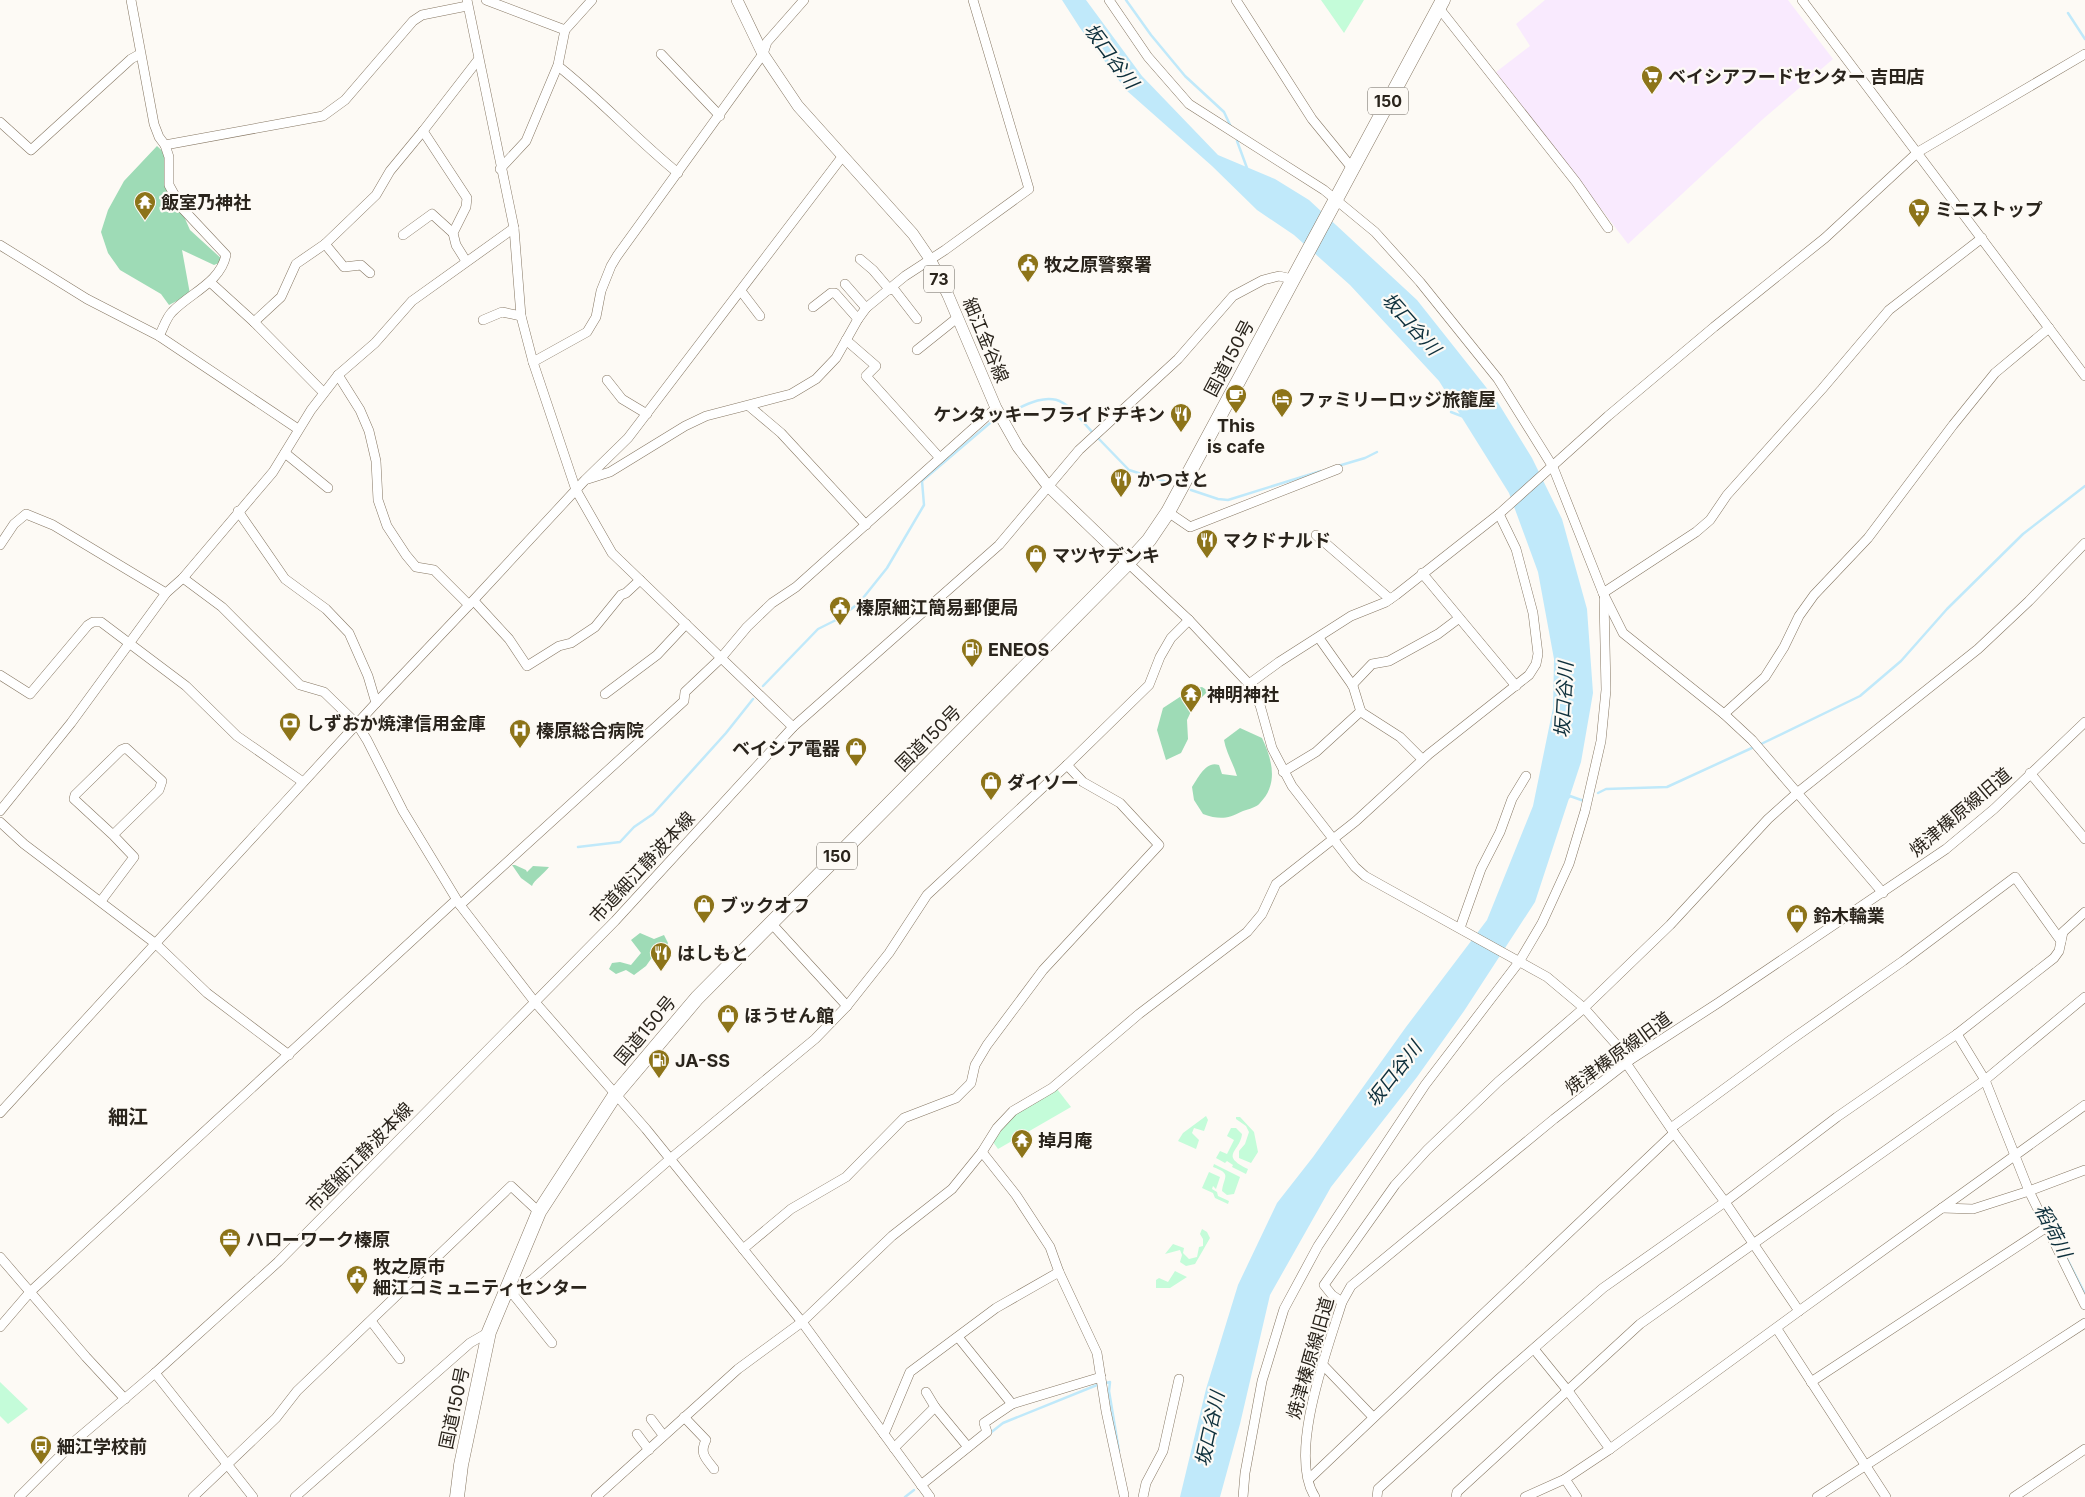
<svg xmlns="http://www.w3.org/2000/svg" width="2085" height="1497" font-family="Inter,'Noto Sans JP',sans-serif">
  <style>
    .commercial { fill: #f9eafe }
    .green { fill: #c4fcd9 }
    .forest { fill: #9edbb6 }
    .water { fill: #c0e9fa }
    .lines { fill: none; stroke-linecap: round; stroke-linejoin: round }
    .stream { stroke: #c0e9fa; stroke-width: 2.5 }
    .minor-casing { stroke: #867763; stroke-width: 10 }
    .major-casing { stroke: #867763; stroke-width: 12 }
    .highway-casing { stroke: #867763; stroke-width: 15 }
    .minor { stroke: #fff; stroke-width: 9 }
    .major { stroke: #fff; stroke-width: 11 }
    .highway { stroke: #fff; stroke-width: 14 }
    .labels { text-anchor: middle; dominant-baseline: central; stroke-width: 4.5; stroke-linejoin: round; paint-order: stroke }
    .shield { fill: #fdfaf5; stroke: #69645d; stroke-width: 1 }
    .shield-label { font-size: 16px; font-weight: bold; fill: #2a241c }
    .poi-label { font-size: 18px; font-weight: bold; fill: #2a241c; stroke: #fdfaf5; text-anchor: start }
    .street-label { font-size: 18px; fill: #2a241c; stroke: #fdfaf5 }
    .water-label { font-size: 19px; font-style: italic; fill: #0d2f3b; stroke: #fdfaf5 }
    .quarter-label { font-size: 20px; font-weight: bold; fill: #2a241c; stroke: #fdfaf5 }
  </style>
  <rect width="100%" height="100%" fill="#fdfaf5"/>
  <polygon class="commercial" points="1545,0 1788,0 1833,59 1763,119 1628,244 1496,72 1530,46 1516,24"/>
  <g class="green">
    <polygon points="1321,0 1364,0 1344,33"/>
    <polygon points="1057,1089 1071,1107 998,1149 993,1142 1013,1115"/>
    <polygon points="1206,1116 1208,1120 1204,1131 1194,1128 1192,1133 1199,1140 1196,1149 1178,1141 1183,1133"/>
    <polygon points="1236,1117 1240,1117 1254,1132 1258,1152 1251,1163 1239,1158 1239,1151 1245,1144 1249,1132 1246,1126 1236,1119"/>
    <path d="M1231,1128H1236L1242,1134C1240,1152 1219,1155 1248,1169L1246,1174L1232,1167L1233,1165L1227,1161L1225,1163L1216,1158L1220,1151L1227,1154L1234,1140L1227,1136Z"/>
    <path d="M1214,1164L1240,1177L1234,1194L1227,1195L1222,1191C1224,1176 1232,1174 1213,1167Z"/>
    <polygon points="1209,1172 1220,1177 1216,1189 1213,1186 1212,1189 1217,1192 1218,1196 1229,1201 1228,1204 1215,1198 1213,1193 1202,1188"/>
    <polygon points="1202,1229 1207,1232 1210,1238 1195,1264 1186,1266 1180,1262 1182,1255 1180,1250 1165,1254 1173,1244 1184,1248 1183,1253 1189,1259 1197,1257 1199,1247 1203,1246 1203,1239 1200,1234"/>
    <polygon points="1175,1271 1187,1277 1170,1288 1156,1288 1156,1280 1159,1278 1168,1282"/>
    <polygon points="0,1382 28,1409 8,1424 0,1416"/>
  </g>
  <g class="forest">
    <polygon points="157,146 169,157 175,196 190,230 224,261 214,265 182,250 190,294 169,305 161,294 120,270 108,253 101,232 108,210 124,181"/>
    <polygon points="1202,687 1208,691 1194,705 1187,720 1188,739 1181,753 1166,760 1157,730 1163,708 1192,689"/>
    <path d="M1240,728L1262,738C1272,759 1279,784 1260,803C1257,807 1249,809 1243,811C1227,819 1220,820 1203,814L1194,800L1192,787C1198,778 1206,760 1219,765L1222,774L1237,776C1233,763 1226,752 1224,740Z"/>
    <path d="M512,865H515L526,870L527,872L533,866L549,867C544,874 534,880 532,886L521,878Z"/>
    <polygon points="640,933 654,939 664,935 668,943 665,950 653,956 646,966 634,975 626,970 616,974 609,969 612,963 620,962 631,965 641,953 631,940"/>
  </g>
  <polygon class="water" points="1062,0 1086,0 1142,76 1218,155 1275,179 1309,200 1417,300 1497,401 1532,458 1562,519 1587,609 1593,693 1581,762 1535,902 1464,1011 1417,1077 1331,1187 1270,1295 1240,1424 1220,1497 1180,1497 1206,1389 1238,1285 1277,1203 1313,1157 1406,1027 1487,920 1533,806 1553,708 1554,659 1538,572 1509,493 1439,381 1350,285 1294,235 1257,210 1212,166 1126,90 1080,28"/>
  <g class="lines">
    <g class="stream">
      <polyline points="1126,0 1151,35 1185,76 1224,112 1231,127"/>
      <polyline points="2068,13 2085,39"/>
      <polyline points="1237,141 1247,168"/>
      <path d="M1011,412C1057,388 1062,398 1093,433"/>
      <polyline points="1451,412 1464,417"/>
      <polyline points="1097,437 1129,470 1167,482"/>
      <polyline points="1338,466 1365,458 1377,452"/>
      <polyline points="1191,490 1218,499 1228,500 1321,471"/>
      <polyline points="763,686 818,629 838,619 859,603 887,568 924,505 922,481 990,423"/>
      <polyline points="1759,745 1860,696 1901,661 1947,609 2023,534 2085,486"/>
      <polyline points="1598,793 1606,789 1667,787 1754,747"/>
      <polyline points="1568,798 1570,796 1584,801"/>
      <polyline points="578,847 620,842 634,827 653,814 726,733 753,699"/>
      <polyline points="2059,1243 2085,1294"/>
      <polyline points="1106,1383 1110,1382 1109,1391 1119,1451"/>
      <polyline points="989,1434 1003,1423 1097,1385"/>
      <polyline points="905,1497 914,1490"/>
    </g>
    <g class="minor-casing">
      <g id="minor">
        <path d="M131,0L154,124L159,137L165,145L169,157V185L181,207L226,255C220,283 190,293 172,312C166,318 163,329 159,336"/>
        <polyline points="467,0 514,228 521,316 533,362 576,490 612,553 793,727"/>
        <polyline points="486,0 565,30"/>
        <polyline points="1109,0 1148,57 1189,104 1324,190 1375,232 1420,282 1498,379 1553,467 1603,593 1623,633 1724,714 1752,740 1883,893"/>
        <polyline points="1236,0 1312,119 1352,168"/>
        <polyline points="1802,0 2085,376"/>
        <polyline points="1439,8 1576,182 1608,228"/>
        <polyline points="661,54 720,116"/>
        <path d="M558,66C600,99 636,139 678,173"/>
        <polyline points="0,122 31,150 131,59 140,54"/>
        <polyline points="423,131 467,198 466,207 453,233 456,245 466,261"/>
        <polyline points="165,145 323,116 345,100 413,21 422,15 467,6"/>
        <polyline points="500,169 526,141 558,65 565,30 592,0"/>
        <polyline points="403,235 432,214 453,233"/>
        <polyline points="325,244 344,267 361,265 370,273"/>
        <polyline points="0,245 87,299 159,336 298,429"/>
        <polyline points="860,259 873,270 890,290"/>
        <polyline points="210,282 254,322 323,392"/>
        <polyline points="845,284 866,308"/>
        <polyline points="893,288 917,319"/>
        <polyline points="741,291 760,316"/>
        <polyline points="813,307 831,293 835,293 858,319"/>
        <polyline points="483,320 502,312 521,316"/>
        <polyline points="254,322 281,297 296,264 325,244 376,195 390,171 423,131 478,60"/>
        <polyline points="846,340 876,366 866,376 939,457"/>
        <polyline points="917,350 957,318"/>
        <polyline points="533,362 587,332 596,317 601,291 611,266 617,256 763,54 767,42 804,0"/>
        <polyline points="338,375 360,410 369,431 376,461 378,500 387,526 406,555 416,567 434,570 469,605"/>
        <polyline points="607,380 622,399 647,414"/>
        <polyline points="749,406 781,433 866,525"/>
        <polyline points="285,453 328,488"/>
        <polyline points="588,479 610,472 685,426 706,416 791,394 816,379 836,358 858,319 866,308 905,276 945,250 1029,189 973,0"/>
        <polyline points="238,511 285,579 326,609 349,633 368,676 376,703"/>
        <polyline points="1168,512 1190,527 1338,469"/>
        <polyline points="1316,535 1390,599"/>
        <polyline points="0,545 14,524 26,514 53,525 166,593"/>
        <polyline points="1128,563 1189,620 1249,684 1260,705 1272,748 1292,786 1355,867 1365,876 1381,885 1547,977 1584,1008 1630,1060"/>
        <polyline points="1422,573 1516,686"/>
        <polyline points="183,578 222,607 300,685 324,692 357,724 367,740 403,811 460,905 534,1001 646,1129 802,1322 930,1497"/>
        <polyline points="1603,593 1696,532 1710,520 1727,495 1822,389 1889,310 1982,238"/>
        <polyline points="474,601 509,639 527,666 559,646 571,643 595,627 621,595 626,593 640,580"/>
        <polyline points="1319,638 1353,686 1361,712 1400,737 1422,759"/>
        <polyline points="0,675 30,694 88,625 93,622 101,622 186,686 237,736 303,782"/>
        <polyline points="1249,684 1279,662 1351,616 1386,602 1396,595 1499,514 1608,416 1714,327 1825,238 1918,152 2085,54"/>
        <polyline points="1352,685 1372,664 1389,661 1438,634 1458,619"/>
        <polyline points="605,694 657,655 686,624"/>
        <polyline points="1724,714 1765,677 1784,647 1799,616 1814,595 1868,538 1953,425 1995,373 2049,328"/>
        <polyline points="1283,772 1316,752 1361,711"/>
        <polyline points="2030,773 2085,839"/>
        <polyline points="0,811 71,723 166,593 183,578 273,472 311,410 338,375 375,343 412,301 514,228"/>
        <polyline points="0,822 24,844 156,944 207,993 289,1055"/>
        <polyline points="101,901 134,857 113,835 159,790 162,781 126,748 121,750 75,795 74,799 113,835"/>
        <polyline points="460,905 684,701 685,692 721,658 747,627 772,603 796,587 996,408"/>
        <polyline points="771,923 847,1006"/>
        <polyline points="1460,928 1481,869 1500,832 1512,799 1526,776"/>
        <polyline points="1957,1034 1985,1080 2029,1191 2085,1305"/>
        <polyline points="1626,1063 1674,1133 1725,1202 1799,1311"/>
        <polyline points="0,1113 376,703 469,605 585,480 628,438 842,157"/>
        <polyline points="1671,1128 1788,1042 1903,961 2015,877 2061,941"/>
        <polyline points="982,1152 1016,1195 1050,1247 1059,1272 1097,1353 1106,1411 1124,1495"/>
        <polyline points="1942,1208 1973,1209 2029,1191 2085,1170"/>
        <polyline points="743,1249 791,1209 846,1177 904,1118 956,1098 971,1083 975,1065 987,1045 1043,970 1159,845 1120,803 1083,782 1067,765"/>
        <polyline points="0,1257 86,1357 125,1399"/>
        <polyline points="512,1293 552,1343"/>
        <polyline points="503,1299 533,1279 670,1159 815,1039 847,1006 889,953 927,895 1067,765 1149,685 1160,657 1171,638 1189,620"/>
        <polyline points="1342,1302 1332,1295 1324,1285 1395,1185 1427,1150 1498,1082 1584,1008 1670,925 1768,819 1797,793 1978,649 2029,601 2085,543"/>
        <polyline points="371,1321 400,1359"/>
        <polyline points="0,1327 30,1292 456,900"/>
        <polyline points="1777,1329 1886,1497"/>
        <polyline points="958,1337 1012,1404"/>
        <polyline points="1534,1349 1568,1391 1610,1449"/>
        <polyline points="1323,1365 1373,1417"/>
        <polyline points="155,1373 253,1497"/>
        <polyline points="1811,1382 2047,1227"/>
        <polyline points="935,1407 968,1447"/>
        <path d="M684,1417L706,1440C699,1454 706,1458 714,1469"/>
        <polyline points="651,1419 663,1435"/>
        <polyline points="637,1434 649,1450"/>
        <polyline points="884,1434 910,1372 996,1308 1059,1272"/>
        <polyline points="894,1448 935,1407 926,1392"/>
        <polyline points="1309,1479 1674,1133"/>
        <polyline points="1565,1479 1577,1497"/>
        <polyline points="921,1485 987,1432 984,1423 1012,1404 1101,1377"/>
        <polyline points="19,1497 76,1440 155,1373 278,1262 615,921 793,727 999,545 1079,450 1178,359 1233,296 1263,280 1279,276 1292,279"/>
        <polyline points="193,1497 276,1418 297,1391 511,1186 539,1212"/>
        <polyline points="295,1497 470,1343 489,1332"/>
        <polyline points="596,1497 738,1369 802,1322 892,1236 952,1189 982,1152 997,1128 1013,1111 1052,1088 1139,1014 1247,932 1262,914 1276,884 1356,821 1429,754 1529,675 1536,664 1538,654 1533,613 1516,549 1499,514"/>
        <polyline points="1143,1497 1146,1483 1163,1451 1179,1379"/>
        <polyline points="1243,1497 1245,1473 1262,1381 1284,1309 1318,1246 1425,1085 1519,962 1542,923 1569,864 1585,811 1601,741 1606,690 1604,599"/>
        <path d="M1315,1497C1287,1454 1328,1348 1342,1302L1351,1286L1554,1119L1630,1060L1718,1003L1946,849L1994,809L2085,722"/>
        <polyline points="1377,1497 1378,1489 1501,1377 1603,1288 1725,1202 1837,1117 1957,1034 2054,958 2059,951 2063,932 2085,912"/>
        <polyline points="1456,1497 1457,1492 1640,1324 1985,1080 2085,997"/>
        <polyline points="1525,1497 1565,1479 1610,1449 1799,1311 2085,1105"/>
        <polyline points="1817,1497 2085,1323"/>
        <polyline points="2014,1497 2085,1449"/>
      </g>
    </g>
    <g class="major-casing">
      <polyline id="major" points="737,0 763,54 798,106 913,234 930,259 948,295 996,408 1018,447 1048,486 1128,563"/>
    </g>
    <g class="highway-casing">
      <polyline id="highway" points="457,1497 461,1465 489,1332 539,1212 615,1095 697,998 1128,563 1149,540 1168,512 1443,0"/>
    </g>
    <use href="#minor" class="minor"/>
    <use href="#major" class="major"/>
    <use href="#highway" class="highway"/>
  </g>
  <defs>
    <g id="supermarket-pin" transform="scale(1.125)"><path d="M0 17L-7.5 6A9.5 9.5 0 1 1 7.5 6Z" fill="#8d7419" stroke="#fdfaf5"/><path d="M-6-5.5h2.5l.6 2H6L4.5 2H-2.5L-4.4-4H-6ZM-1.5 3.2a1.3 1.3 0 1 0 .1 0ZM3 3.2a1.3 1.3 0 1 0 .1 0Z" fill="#fff"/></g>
    <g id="temple-pin" transform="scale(1.125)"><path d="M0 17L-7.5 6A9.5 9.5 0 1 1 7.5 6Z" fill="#8d7419" stroke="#fdfaf5"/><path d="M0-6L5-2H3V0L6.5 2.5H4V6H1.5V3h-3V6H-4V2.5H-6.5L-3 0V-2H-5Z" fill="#fff"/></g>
    <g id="civic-pin" transform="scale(1.125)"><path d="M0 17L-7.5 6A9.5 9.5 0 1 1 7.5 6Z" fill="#8d7419" stroke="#fdfaf5"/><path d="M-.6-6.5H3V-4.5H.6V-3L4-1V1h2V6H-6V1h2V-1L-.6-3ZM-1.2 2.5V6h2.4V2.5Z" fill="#fff"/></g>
    <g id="cafe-pin" transform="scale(1.125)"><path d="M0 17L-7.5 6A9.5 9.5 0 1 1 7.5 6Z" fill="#8d7419" stroke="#fdfaf5"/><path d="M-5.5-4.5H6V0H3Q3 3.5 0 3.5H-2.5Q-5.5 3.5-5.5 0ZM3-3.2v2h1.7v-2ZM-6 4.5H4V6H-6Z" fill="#fff"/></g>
    <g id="hotel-pin" transform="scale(1.125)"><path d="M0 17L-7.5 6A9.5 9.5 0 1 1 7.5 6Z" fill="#8d7419" stroke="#fdfaf5"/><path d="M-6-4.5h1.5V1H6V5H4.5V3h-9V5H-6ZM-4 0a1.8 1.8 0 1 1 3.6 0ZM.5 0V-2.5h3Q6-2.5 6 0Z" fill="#fff"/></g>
    <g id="restaurant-pin" transform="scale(1.125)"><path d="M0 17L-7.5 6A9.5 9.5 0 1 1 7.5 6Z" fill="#8d7419" stroke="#fdfaf5"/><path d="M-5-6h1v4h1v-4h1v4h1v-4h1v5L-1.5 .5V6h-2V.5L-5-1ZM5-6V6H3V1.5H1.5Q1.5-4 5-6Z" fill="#fff"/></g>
    <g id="shop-pin" transform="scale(1.125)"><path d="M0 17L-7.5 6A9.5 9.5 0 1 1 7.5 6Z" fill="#8d7419" stroke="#fdfaf5"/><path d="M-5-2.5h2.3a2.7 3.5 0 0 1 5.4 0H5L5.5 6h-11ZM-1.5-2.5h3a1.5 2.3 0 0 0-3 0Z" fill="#fff"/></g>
    <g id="fuel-pin" transform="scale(1.125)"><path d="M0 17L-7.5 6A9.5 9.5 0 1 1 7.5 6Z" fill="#8d7419" stroke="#fdfaf5"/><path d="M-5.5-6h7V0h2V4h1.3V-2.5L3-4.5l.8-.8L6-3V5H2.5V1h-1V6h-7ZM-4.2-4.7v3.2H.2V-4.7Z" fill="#fff"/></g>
    <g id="bank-pin" transform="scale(1.125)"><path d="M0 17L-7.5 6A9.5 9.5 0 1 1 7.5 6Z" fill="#8d7419" stroke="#fdfaf5"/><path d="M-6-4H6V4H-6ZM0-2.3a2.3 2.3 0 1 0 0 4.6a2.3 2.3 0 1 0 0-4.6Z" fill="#fff"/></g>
    <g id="hospital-pin" transform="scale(1.125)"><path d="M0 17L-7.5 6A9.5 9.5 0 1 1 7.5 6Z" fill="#8d7419" stroke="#fdfaf5"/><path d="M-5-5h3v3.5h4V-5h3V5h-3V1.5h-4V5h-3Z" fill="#fff"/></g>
    <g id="office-pin" transform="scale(1.125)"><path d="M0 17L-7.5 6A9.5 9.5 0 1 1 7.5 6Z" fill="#8d7419" stroke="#fdfaf5"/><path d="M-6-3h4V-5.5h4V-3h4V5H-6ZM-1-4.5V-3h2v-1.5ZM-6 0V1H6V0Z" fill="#fff"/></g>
    <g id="bus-pin" transform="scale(1.125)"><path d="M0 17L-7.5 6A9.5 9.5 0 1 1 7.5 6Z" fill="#8d7419" stroke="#fdfaf5"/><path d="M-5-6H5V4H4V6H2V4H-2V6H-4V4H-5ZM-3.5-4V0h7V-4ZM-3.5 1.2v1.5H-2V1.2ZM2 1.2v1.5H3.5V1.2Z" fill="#fff"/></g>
  </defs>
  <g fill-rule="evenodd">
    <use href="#supermarket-pin" x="1652" y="76"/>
    <use href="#temple-pin" x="145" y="202"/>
    <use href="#supermarket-pin" x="1919" y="209"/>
    <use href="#civic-pin" x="1028" y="264"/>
    <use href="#cafe-pin" x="1236" y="395"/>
    <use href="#hotel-pin" x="1282" y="399"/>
    <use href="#restaurant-pin" x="1181" y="414"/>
    <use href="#restaurant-pin" x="1121" y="479"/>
    <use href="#restaurant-pin" x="1207" y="540"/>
    <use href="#shop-pin" x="1036" y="555"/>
    <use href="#civic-pin" x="840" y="607"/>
    <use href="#fuel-pin" x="972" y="649"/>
    <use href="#temple-pin" x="1191" y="694"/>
    <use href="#bank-pin" x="290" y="723"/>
    <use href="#hospital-pin" x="520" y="730"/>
    <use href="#shop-pin" x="856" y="748"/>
    <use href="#shop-pin" x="991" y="782"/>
    <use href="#shop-pin" x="704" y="905"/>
    <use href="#shop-pin" x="1797" y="915"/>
    <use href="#restaurant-pin" x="661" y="953"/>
    <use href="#shop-pin" x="728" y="1015"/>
    <use href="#fuel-pin" x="659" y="1060"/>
    <use href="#temple-pin" x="1022" y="1140"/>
    <use href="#office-pin" x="230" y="1239"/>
    <use href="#civic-pin" x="357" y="1276"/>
    <use href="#bus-pin" x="41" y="1446"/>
  </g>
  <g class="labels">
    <g class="shield">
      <rect x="1368" y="87.5" width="40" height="27" rx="4"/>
      <rect x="924" y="265.5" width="30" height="27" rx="4"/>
      <rect x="817" y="842.5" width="40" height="27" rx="4"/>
    </g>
    <g class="shield-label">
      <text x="1388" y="101">150</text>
      <text x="939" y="279">73</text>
      <text x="837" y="856">150</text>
    </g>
    <g class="poi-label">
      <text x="1668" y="76">ベイシアフードセンター 吉田店</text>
      <text x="161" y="202">飯室乃神社</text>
      <text x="1935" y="209">ミニストップ</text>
      <text x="1044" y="264">牧之原警察署</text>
      <text x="1298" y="399">ファミリーロッジ旅籠屋</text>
      <text x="1165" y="414" text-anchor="end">ケンタッキーフライドチキン</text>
      <text x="1236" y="425" text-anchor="middle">This<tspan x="1236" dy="21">is cafe</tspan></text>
      <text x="1137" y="479">かつさと</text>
      <text x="1223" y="540">マクドナルド</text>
      <text x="1052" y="555">マツヤデンキ</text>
      <text x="856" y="607">榛原細江簡易郵便局</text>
      <text x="988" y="649">ENEOS</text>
      <text x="1207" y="694">神明神社</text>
      <text x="306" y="723">しずおか焼津信用金庫</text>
      <text x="536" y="730">榛原総合病院</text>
      <text x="840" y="748" text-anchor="end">ベイシア電器</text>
      <text x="1007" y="782">ダイソー</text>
      <text x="720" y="905">ブックオフ</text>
      <text x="1813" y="915">鈴木輪業</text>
      <text x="677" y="953">はしもと</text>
      <text x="744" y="1015">ほうせん館</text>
      <text x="675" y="1060">JA-SS</text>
      <text x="1038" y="1140">掉月庵</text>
      <text x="246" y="1239">ハローワーク榛原</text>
      <text x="373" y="1266">牧之原市<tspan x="373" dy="21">細江コミュニティセンター</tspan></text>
      <text x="57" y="1446">細江学校前</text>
    </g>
    <g class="street-label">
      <text transform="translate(986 340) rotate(67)">細江金谷線</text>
      <text transform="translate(1229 358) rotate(-62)">国道150号</text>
      <text transform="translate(928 738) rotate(-45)">国道150号</text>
      <text transform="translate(1960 812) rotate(-40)">焼津榛原線旧道</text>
      <text transform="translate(642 867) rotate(-47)">市道細江静波本線</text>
      <text transform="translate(645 1030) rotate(-50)">国道150号</text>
      <text transform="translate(1618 1053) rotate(-36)">焼津榛原線旧道</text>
      <text transform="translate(359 1157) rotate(-46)">市道細江静波本線</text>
      <text transform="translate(1310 1358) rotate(-74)">焼津榛原線旧道</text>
      <text transform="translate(454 1408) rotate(-78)">国道150号</text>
    </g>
    <g class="water-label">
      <text transform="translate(1111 56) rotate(53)">坂口谷川</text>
      <text transform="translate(1411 324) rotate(48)">坂口谷川</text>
      <text transform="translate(1564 700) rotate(-87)">坂口谷川</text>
      <text transform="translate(1394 1074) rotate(-52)">坂口谷川</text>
      <text transform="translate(2053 1231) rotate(63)">稻荷川</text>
      <text transform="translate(1210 1429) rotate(-78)">坂口谷川</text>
    </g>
    <g class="quarter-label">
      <text x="128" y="1117">細江</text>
    </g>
  </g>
</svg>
